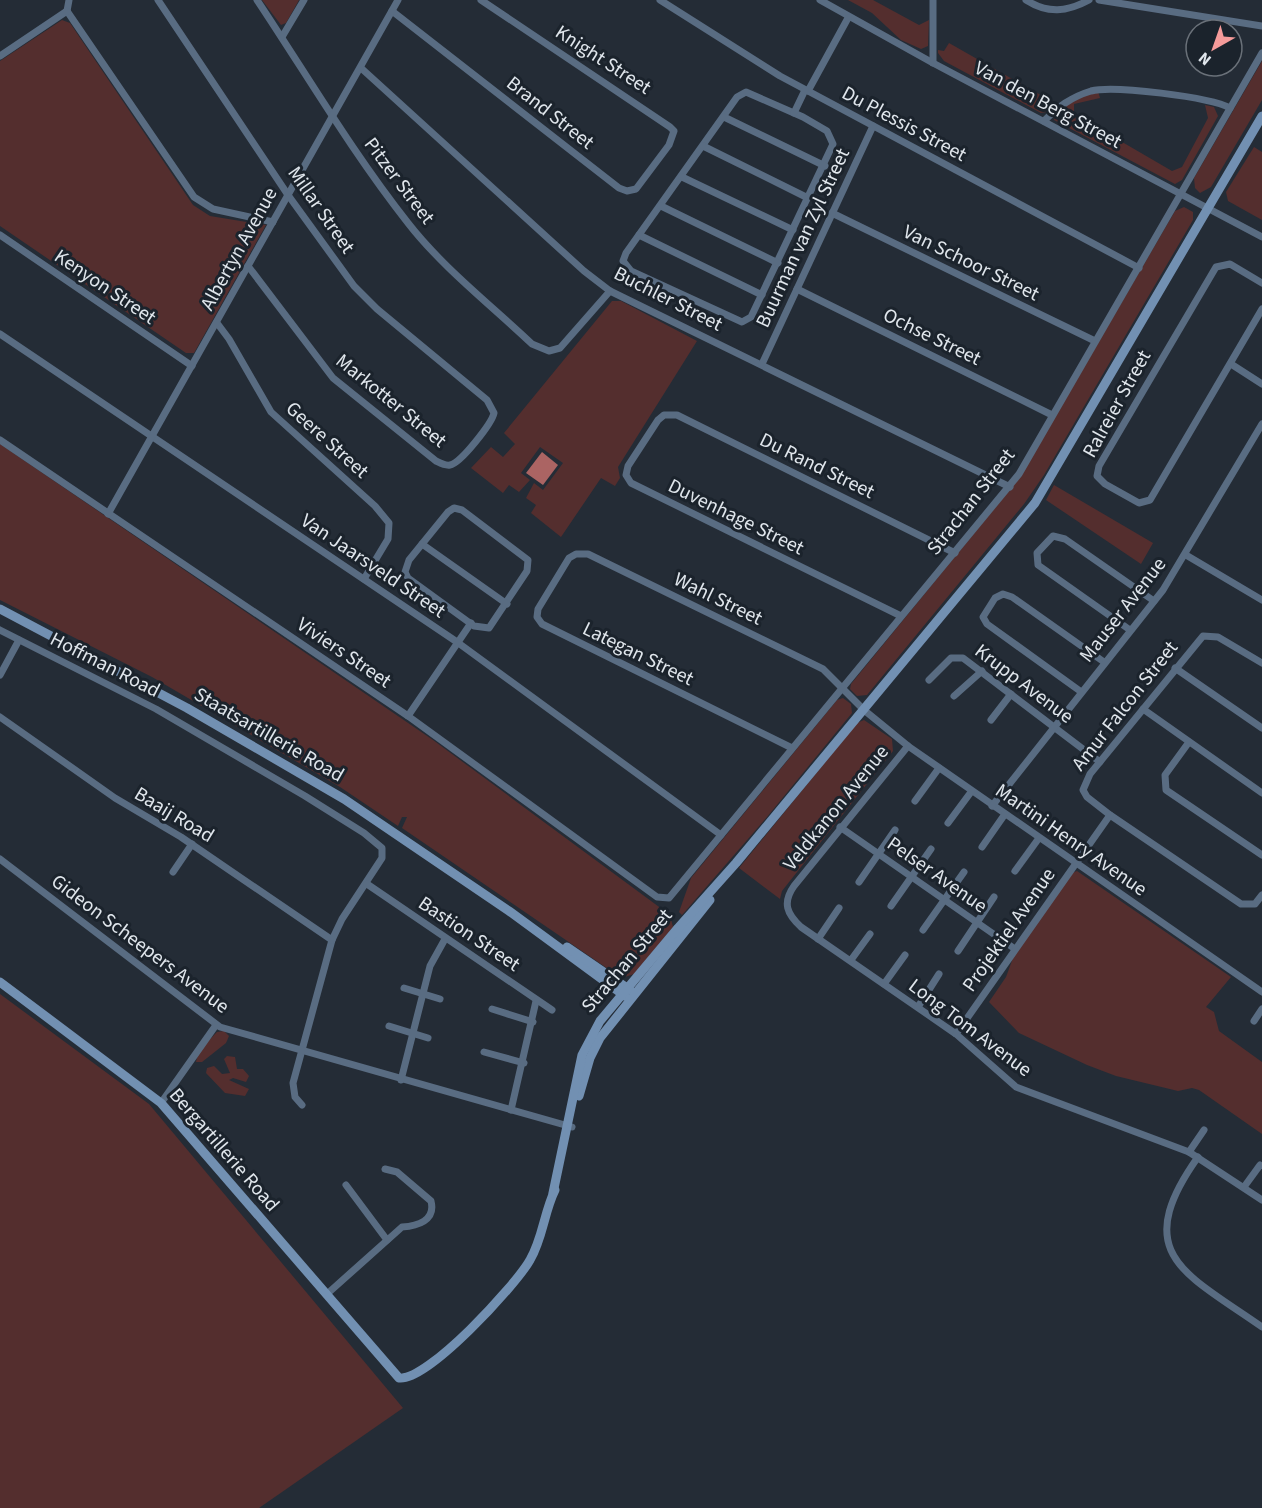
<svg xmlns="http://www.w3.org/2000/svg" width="1262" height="1508" font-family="'Source Sans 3',sans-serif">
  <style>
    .green { fill: #542e2e }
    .water { fill: #ab6463 }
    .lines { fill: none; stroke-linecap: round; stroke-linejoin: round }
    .street { stroke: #596c82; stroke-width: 7 }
    .secondary { stroke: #7290b2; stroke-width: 9 }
    .labels { text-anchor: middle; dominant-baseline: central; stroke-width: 6; stroke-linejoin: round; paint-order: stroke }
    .street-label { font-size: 20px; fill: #e0e6ec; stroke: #1b232c }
  </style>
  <rect width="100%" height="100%" fill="#242c36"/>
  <g class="green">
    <polygon points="262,0 299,0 286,23 281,25"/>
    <polygon points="848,0 873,0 919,25 929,20 928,46 921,49 901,40 872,13"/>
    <polygon points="62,20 70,23 193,205 210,216 266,225 194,353 186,353 0,226 0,61"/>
    <polygon points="949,43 1053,102 1046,112 1041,113 944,61 938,53 938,50 944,51"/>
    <polygon points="1262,61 1262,100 1211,187 1200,193 1195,188 1194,178"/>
    <path d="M1098,91L1100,98L1074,104V114L1172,171L1182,167L1208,118L1205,105L1214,107L1218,116L1182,180L1175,184L1054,120C1059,102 1083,97 1098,91Z"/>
    <polygon points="1254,147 1262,152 1262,220 1228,201 1226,192"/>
    <polygon points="1184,207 1193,212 1193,220 1044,475 1024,504 867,695 857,696 850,689 851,684 1020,477 1175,211"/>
    <polygon points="612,301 621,301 697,341 618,467 620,478 615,486 601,478 561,537 531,513 536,505 526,498 534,483 543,490 563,463 540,447 521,473 530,480 519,492 509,485 503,493 471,468 491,447 503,457 515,444 504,433"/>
    <polygon points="0,444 433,740 670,915 673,927 634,974 625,977 617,975 402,828 407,817 402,817 398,826 340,787 152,677 0,600"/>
    <polygon points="1054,485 1153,543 1141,564 1046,500"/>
    <polygon points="843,698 851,704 852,713 767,817 682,915 679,912 691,878 837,700"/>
    <polygon points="864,720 892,739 893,751 782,891 780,899 739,868 857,723"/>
    <polygon points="1077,871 1231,977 1206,1007 1214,1012 1219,1031 1262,1062 1262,1134 1199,1090 1192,1088 1178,1091 1116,1076 1087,1065 1019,1033 989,1002 1006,977 1013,958 1072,873"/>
    <polygon points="0,994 149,1104 403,1408 259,1508 0,1508"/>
    <path d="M224,1031L229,1036L226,1043L202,1062H196C197,1052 209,1040 217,1032Z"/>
    <polygon points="227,1056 235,1057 237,1069 243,1069 249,1076 246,1082 233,1078 229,1080 249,1089 245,1096 225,1093 206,1073 207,1068 214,1066 222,1074 230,1073 224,1059"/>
  </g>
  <polygon class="water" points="542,452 558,465 543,485 526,473"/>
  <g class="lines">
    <g class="street">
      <path d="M158,0L288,195L354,286L377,309L487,400L494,413C492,423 461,463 450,465C445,466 440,463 436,461L333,378L248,266"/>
      <path d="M257,0C307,75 352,152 408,223C443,268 491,305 532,344L549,351L560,348L610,291"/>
      <polyline points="660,0 780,76 1139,268"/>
      <polyline points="820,0 933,63 1262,237"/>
      <polyline points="933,0 933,63"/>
      <path d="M1026,0C1048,14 1067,12 1089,0"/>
      <polyline points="1099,0 1262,26"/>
      <polyline points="67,11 194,197 213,209 273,222"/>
      <polyline points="67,11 69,0"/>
      <polyline points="392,11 619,188 627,191 636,189 669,145 674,131 670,127 481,0"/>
      <polyline points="282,37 304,0"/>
      <polyline points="0,56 67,11"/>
      <polyline points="361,68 584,271 610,291 1010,487"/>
      <polyline points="808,91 848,18"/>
      <polygon points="746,92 803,117 827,131 833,144 751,317 742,322 631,271 623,261 626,253 737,97"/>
      <polyline points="794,113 805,90"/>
      <polyline points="724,117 825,166"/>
      <path d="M1044,121C1058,107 1071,97 1091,91C1113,85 1210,97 1230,108"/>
      <polyline points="703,146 808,198"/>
      <polyline points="682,177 793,230"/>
      <polyline points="661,206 778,263"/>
      <polyline points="832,213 1095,341"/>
      <polyline points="0,235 192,366"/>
      <polyline points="639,235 762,295"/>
      <polyline points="1262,283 1230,264 1216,267 1099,466 1097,476 1105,484 1139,503 1150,500 1262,309"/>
      <polyline points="797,289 1052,415"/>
      <polyline points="217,323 229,339 271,412 375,506 389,523 388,539 364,579"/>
      <polyline points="0,334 457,642 721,835"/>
      <polyline points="762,364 873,126"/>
      <polyline points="1231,364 1262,384"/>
      <polyline points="0,440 408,716 657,897 669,898 1019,474 1262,53"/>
      <polygon points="454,508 462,510 528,560 527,571 489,628 474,626 408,578 405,572 409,560 448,512"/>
      <polyline points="108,514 398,0"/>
      <polyline points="422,544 507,604"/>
      <polyline points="1186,555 1262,600"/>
      <polyline points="901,616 631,483 626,475 628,466 658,420 664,415 677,415 955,553"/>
      <polyline points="0,630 156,709 305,796 364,833 382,848 382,858 342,919 332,940 293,1083 295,1097 302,1105"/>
      <polyline points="1130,630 1038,565 1037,553 1053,536 1065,539 1154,601"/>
      <polyline points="1262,663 1218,637 1203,636 1090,774 1083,790 1087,797 1110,815 1241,904 1255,904 1262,895"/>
      <polyline points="1175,668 1262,728"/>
      <polyline points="0,675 19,640"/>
      <polyline points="929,680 951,658 963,658 1100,762"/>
      <polyline points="1080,691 987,624 983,617 995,598 1003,594 1012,597 1104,662"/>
      <polyline points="954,696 982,671"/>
      <polyline points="1143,709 1262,793"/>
      <polyline points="408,716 471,623"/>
      <polyline points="0,717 115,798 181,837 332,940"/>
      <polyline points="991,720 1011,694"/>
      <polyline points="1189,742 1165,775 1166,790 1262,855"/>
      <path d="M908,746L794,886C782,903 787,914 801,927L956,1034L1016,1087L1189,1152L1262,1200"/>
      <polyline points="792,748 542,624 537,617 538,609 569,558 576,554 588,554 823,669 864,710 908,746 1262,992"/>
      <polyline points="915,801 939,768"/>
      <polyline points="992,806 1163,590 1262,424"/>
      <polyline points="948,823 971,792"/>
      <polyline points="840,827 1015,949"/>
      <polyline points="982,847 1005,814"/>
      <polyline points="0,859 220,1027 572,1127"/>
      <polyline points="1015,871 1039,838"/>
      <polyline points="173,872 192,844"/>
      <polyline points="859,882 895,830"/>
      <polyline points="367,884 552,1010"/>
      <polyline points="891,906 931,849"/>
      <polyline points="923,930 964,872"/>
      <polyline points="818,939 839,908"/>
      <polyline points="958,951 994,897"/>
      <polyline points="851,960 870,934"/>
      <polyline points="884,984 905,955"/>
      <polyline points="404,988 440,999"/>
      <polyline points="918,1007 939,974"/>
      <polyline points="492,1009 533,1022"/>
      <polyline points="1254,1021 1262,1009"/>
      <polyline points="389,1026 428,1038"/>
      <polyline points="956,1034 1110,815"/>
      <polyline points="484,1052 524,1063"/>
      <polyline points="401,1080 430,966 445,939"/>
      <polyline points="161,1103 216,1025"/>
      <polyline points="511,1110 536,1001"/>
      <polyline points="1189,1152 1204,1130"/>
      <path d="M1198,1157C1129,1254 1185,1273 1262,1327"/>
      <polyline points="346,1185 387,1240"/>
      <polyline points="1244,1187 1260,1165"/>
      <path d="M327,1294L402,1227C417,1226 436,1221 431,1201L397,1172L385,1169"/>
    </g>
    <g class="secondary">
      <polyline points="0,609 187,708 344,799 509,911 625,996"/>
      <polyline points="567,947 630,990"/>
      <path d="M0,982L161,1103L399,1378C427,1382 516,1285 530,1260C543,1238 544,1212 555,1190"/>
      <polyline points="579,1096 590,1058 600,1038 710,900"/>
      <polyline points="553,1193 582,1055 600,1021 678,928 736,863 1035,503 1262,116"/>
    </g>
  </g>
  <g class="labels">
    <g class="street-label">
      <text transform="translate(603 60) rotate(33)">Knight Street</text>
      <text transform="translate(1048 105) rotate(28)">Van den Berg Street</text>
      <text transform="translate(550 113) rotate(38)">Brand Street</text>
      <text transform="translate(904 124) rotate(28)">Du Plessis Street</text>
      <text transform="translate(399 181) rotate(53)">Pitzer Street</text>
      <text transform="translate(321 210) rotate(55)">Millar Street</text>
      <text transform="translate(803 238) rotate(-65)">Buurman van Zyl Street</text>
      <text transform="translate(239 249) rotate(-61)">Albertyn Avenue</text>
      <text transform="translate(971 263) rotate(26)">Van Schoor Street</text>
      <text transform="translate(105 287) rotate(34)">Kenyon Street</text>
      <text transform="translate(668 299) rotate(27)">Buchler Street</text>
      <text transform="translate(932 337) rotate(26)">Ochse Street</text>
      <text transform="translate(391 401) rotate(39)">Markotter Street</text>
      <text transform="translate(1117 404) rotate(-61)">Ralreier Street</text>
      <text transform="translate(327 440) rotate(42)">Geere Street</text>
      <text transform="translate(817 466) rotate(26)">Du Rand Street</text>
      <text transform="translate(971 502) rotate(-52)">Strachan Street</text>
      <text transform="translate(736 517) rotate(26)">Duvenhage Street</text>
      <text transform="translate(373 566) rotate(34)">Van Jaarsveld Street</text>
      <text transform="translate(718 599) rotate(26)">Wahl Street</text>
      <text transform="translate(1123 610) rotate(-52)">Mauser Avenue</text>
      <text transform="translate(344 653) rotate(34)">Viviers Street</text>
      <text transform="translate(638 654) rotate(26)">Lategan Street</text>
      <text transform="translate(105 665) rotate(27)">Hoffman Road</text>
      <text transform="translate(1024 684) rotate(37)">Krupp Avenue</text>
      <text transform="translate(1125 706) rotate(-52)">Amur Falcon Street</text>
      <text transform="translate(269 735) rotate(30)">Staatsartillerie Road</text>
      <text transform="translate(836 808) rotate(-51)">Veldkanon Avenue</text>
      <text transform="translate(174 815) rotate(31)">Baaij Road</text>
      <text transform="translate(1071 840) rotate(35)">Martini Henry Avenue</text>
      <text transform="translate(937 875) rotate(35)">Pelser Avenue</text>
      <text transform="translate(1009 930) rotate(-55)">Projektiel Avenue</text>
      <text transform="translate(469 934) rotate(34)">Bastion Street</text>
      <text transform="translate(140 944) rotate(37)">Gideon Scheepers Avenue</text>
      <text transform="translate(627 961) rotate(-50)">Strachan Street</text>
      <text transform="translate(970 1028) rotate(37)">Long Tom Avenue</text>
      <text transform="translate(224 1150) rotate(49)">Bergartillerie Road</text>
    </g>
  </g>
  <g transform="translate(1214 48) rotate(220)"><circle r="28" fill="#1b232c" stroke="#6a7179" stroke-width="1.5"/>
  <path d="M0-4.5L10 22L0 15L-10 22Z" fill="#f59b9a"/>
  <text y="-9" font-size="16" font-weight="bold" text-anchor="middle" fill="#e0e6ec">N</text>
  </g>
</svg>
